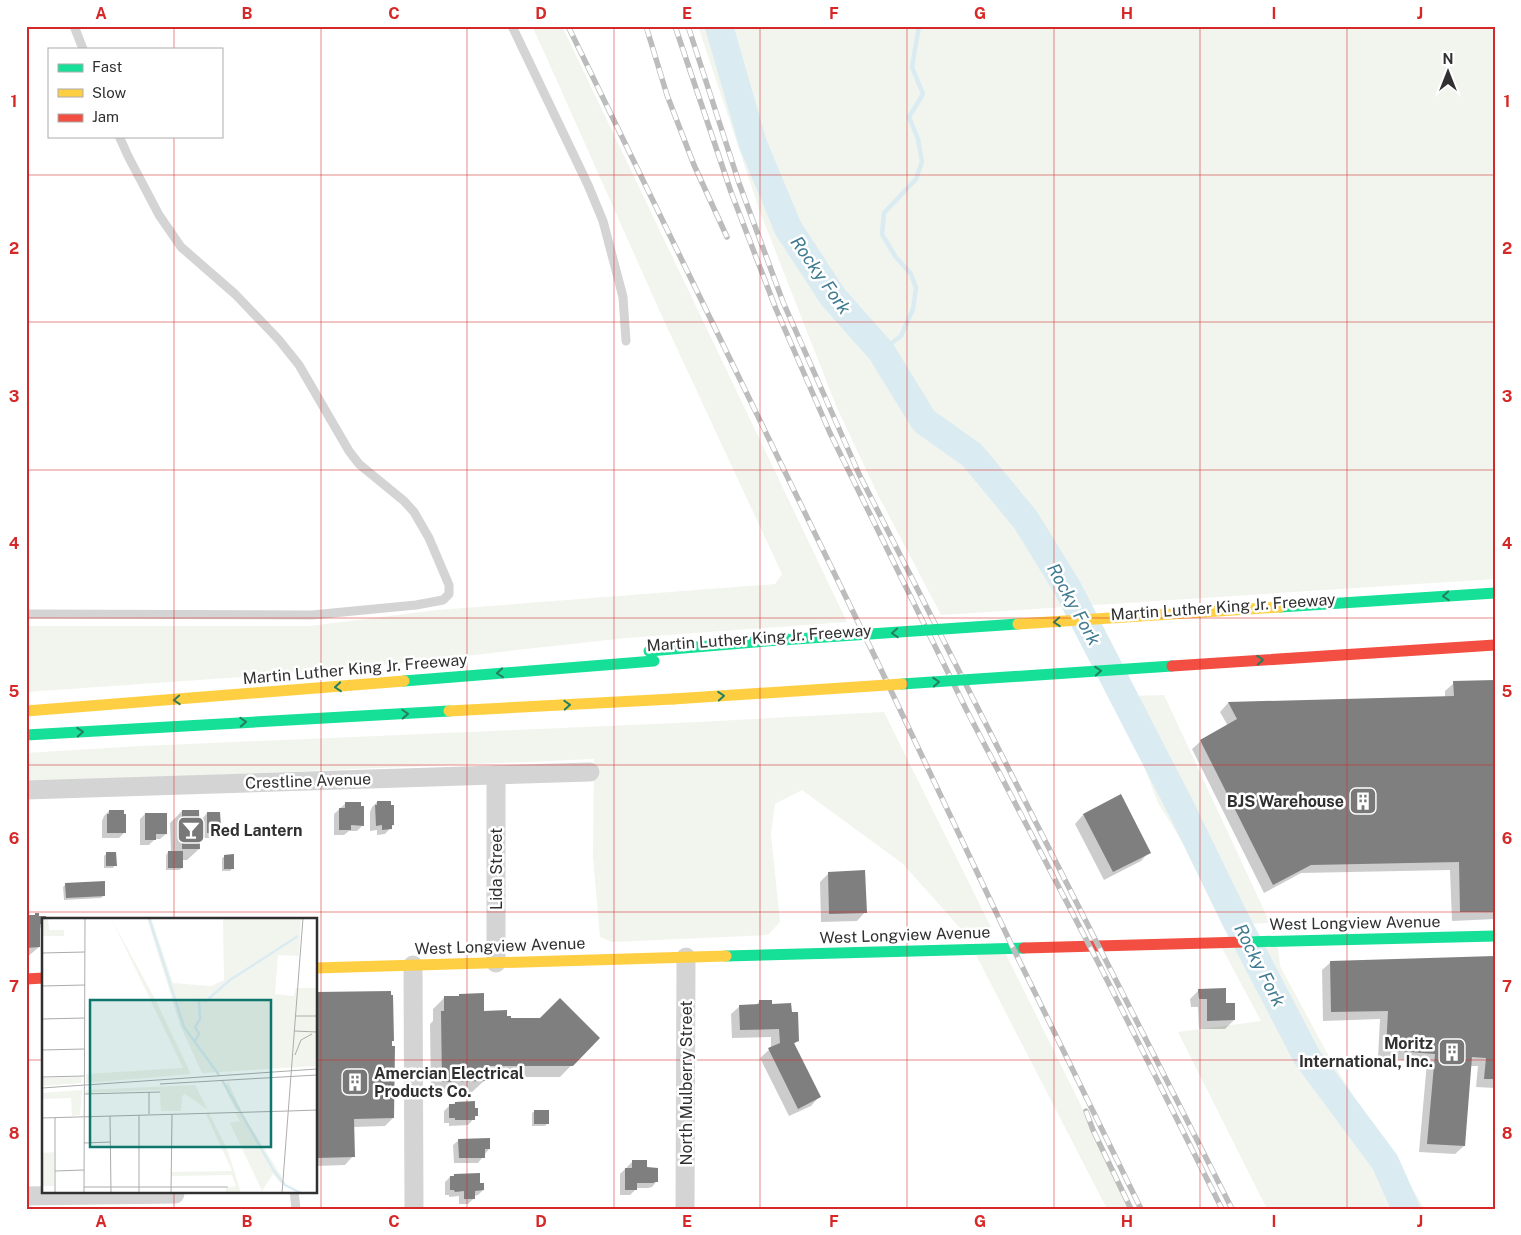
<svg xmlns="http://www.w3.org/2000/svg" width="1521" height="1235" font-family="'Public Sans',sans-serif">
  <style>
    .green { fill: #f2f5ed }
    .shadow { fill: #0003 }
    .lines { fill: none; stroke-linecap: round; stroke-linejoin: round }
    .stream { stroke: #dbebf2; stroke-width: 4.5 }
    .river { stroke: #dbebf2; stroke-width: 28 }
    .building { fill: #7f7f7f }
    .lane { stroke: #d4d4d4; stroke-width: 9 }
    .street { stroke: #d4d4d4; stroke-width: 19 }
    .fast { stroke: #16e098; stroke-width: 11 }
    .slow { stroke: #ffcf43; stroke-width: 11 }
    .jam { stroke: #f24e42; stroke-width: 11 }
    .rail-casing { stroke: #bcbcbc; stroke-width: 5.5 }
    .rail { stroke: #fff; stroke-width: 4; stroke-dasharray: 11; stroke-linecap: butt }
    .fast-bridge { stroke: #16e098; stroke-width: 11 }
    .slow-bridge { stroke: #ffcf43; stroke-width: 11 }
    .jam-bridge { stroke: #f24e42; stroke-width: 11 }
    .oneway { stroke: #247f5f }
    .grid { fill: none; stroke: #d62828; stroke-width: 1; stroke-opacity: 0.55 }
    .labels { text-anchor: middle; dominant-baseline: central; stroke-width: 5; stroke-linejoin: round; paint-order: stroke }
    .street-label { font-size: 16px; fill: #303030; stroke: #fff }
    .poi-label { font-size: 16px; font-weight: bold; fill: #303030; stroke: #fff; text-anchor: end }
    .water-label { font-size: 18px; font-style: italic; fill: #407b91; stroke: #fff }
    .inset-river { fill: none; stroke: #dbebf2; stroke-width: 2.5 }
    .inset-road { fill: none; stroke: #acacac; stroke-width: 1 }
    .view { fill: #0f766e; fill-opacity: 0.15; stroke: #0f766e; stroke-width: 2.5 }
    .inset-edge { fill: none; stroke: #303030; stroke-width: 2.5 }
    .neatline { fill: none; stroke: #d62828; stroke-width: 2 }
    .grid-label { font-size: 16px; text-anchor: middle; font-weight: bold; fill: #d62828 }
  </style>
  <rect width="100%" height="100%" fill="#fff"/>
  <g class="green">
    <polygon points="532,26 562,26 847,622 626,638 401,663 242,677 26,692 26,626 310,626 437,610 775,584 782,574 660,312 544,52"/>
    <polygon points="698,26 1495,26 1495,579 941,615 878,495 837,408 760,212"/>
    <polygon points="1164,695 1270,923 1223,925 1222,910 1211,888 1158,803 1132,735 1127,714 1132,696"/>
    <polygon points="884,712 991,927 961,929 903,864 802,790 775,804 771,834 780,922 768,935 612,942 600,937 593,857 594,759 26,783 26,753 141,746 678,723"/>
    <polygon points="1278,946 1280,966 1332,1062 1425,1209 1267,1209 1178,1032 1261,1021 1222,948"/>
    <polygon points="1005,952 1132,1209 1107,1209 976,955"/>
  </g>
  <g class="shadow">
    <polygon points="1495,682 1495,919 1452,921 1450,870 1301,873 1264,893 1192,749 1201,741 1228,726 1220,712 1228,703 1445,697 1445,691 1454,683"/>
    <polygon points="1120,796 1149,852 1141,861 1104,880 1075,824 1083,815"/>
    <polygon points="377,802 393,825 385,834 377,835 377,830 370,831 370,812 372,807"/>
    <polygon points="346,803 363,825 357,831 349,831 344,835 334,835 334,814"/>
    <polygon points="109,811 124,833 119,838 102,838 102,821 104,816"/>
    <polygon points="182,811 199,849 187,860 182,860 182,868 179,870 166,870 166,855 168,852 171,852 170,823"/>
    <polygon points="207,813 222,832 217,838 202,838 202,819"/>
    <polygon points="145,814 166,834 160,839 155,839 149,845 140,845 140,819"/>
    <polygon points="106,854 115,865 113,868 104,868 104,856"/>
    <polygon points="225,856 233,868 230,871 222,871 222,858"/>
    <polygon points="829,873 865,912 857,921 821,922 820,882"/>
    <polygon points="66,884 104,895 101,898 64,900 63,887"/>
    <polygon points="26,916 44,919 44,924 39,929 39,947 26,958"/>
    <polygon points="1495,957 1495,1088 1476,1087 1478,1066 1470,1066 1464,1146 1455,1154 1419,1152 1427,1062 1378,1058 1380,1019 1323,1021 1322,970 1331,962"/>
    <polygon points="1199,990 1225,1004 1234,1020 1225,1029 1199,1029 1198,1007 1191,1007 1190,999"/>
    <polygon points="316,993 393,1040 391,1042 393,1118 385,1126 353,1127 353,1156 345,1165 316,1166"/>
    <polygon points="460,995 483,1012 505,1017 509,1019 598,1038 560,1077 484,1077 484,1081 472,1092 431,1093 430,1024 433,1021 433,1009 444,998 457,998"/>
    <polygon points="759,1002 771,1005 798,1040 794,1044 819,1097 811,1106 789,1116 760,1058 771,1048 771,1037 732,1038 731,1014 740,1006 756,1005"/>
    <polygon points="455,1103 477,1115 468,1125 449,1126 449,1123 444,1123 444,1111 449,1106 452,1105"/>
    <polygon points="535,1111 547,1124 545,1126 532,1126 532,1113"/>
    <polygon points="459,1140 489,1149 478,1163 454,1163 453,1145"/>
    <polygon points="633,1161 646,1168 657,1181 652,1187 648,1188 637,1188 630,1195 620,1195 620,1174 625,1169 627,1169 627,1167"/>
    <polygon points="455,1175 479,1184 483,1190 478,1195 473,1196 474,1198 468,1204 459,1204 459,1196 449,1197 449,1195 445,1195 445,1182 450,1177"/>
  </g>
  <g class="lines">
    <polyline class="stream" points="881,351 901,336 913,309 916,288 911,274 895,256 882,234 884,213 916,179 922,162 918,139 909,117 923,94 912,67 919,26"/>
    <polyline class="river" points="719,26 753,144 788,228 833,297 881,351 924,421 972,455 1025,519 1067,587 1182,810 1233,915 1307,1057 1385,1162 1406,1209"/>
  </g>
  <g class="building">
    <polygon points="1495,680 1495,912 1460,912 1459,862 1311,865 1273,885 1200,740 1237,719 1228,702 1454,696 1453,681"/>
    <polygon points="1121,794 1151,853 1113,872 1083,814"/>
    <polygon points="377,801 391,801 391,805 394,805 394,825 392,825 392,829 382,830 382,825 376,826 375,805 377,805"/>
    <polygon points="345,802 361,802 361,806 364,806 364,826 351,825 351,830 339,830 339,808 345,808"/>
    <polygon points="109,810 124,810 124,814 126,814 126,833 107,833 107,814 109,814"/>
    <polygon points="182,810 199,810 200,849 182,849"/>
    <polygon points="207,812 220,812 221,827 224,827 224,833 207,833"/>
    <polygon points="145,813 167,813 167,834 156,834 156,840 145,840"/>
    <rect x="168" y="851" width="15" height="17"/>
    <polygon points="106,852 116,852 117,866 106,866"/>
    <polygon points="234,854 234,869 224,869 224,855"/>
    <polygon points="865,870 867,913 829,914 828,872"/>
    <polygon points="105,881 105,896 66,898 65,883"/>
    <polygon points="35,913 39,913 39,916 46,916 46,919 44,919 44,924 40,924 40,947 26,948 26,915 35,915"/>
    <polygon points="1495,956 1495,1079 1484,1079 1486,1058 1472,1057 1465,1146 1427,1144 1435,1054 1386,1050 1388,1011 1331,1012 1330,961"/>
    <polygon points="1226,988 1226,1003 1235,1003 1235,1020 1207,1021 1207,999 1199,999 1198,989"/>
    <polygon points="391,991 391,995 393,995 394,1041 392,1041 392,1046 395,1046 394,1118 354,1119 355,1157 316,1158 316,992"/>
    <polygon points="484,993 484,1011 507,1010 507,1016 511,1016 511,1018 540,1018 560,998 600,1038 573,1066 488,1066 488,1074 485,1074 485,1081 442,1082 441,1011 444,1011 444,996 459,996 459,994"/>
    <polygon points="759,1000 772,1000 772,1004 791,1003 792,1012 798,1012 799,1041 794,1043 821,1097 798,1109 768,1048 780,1043 779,1029 740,1030 739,1005 759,1004"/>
    <polygon points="475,1101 475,1108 478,1108 478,1116 475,1116 475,1120 455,1120 455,1118 449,1118 449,1104 455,1104 455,1102"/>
    <rect x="534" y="1110" width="15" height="14"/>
    <polygon points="490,1138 490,1149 485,1149 485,1158 459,1158 458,1139"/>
    <polygon points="632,1160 647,1160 647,1167 658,1168 658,1182 654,1182 654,1183 637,1183 637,1190 625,1190 625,1168 632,1168"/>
    <polygon points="480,1173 480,1183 484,1183 484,1190 475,1191 475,1199 464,1199 464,1191 455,1192 454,1190 450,1190 450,1176 454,1176 454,1174"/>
  </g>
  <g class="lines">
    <g class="lane">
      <polyline points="74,26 83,49"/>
      <polyline points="512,26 588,185 603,221 623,297 626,341"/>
      <polyline points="26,614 312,615 416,605 443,600 449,594 449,585 429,538 414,512 404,501 359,464 349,451 299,365 279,340 235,294 181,247 159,215 128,156 119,136"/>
      <polyline points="294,1191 296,1209"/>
    </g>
    <g class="street">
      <polyline points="496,775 496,963"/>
      <polyline points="26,790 590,772"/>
      <polyline points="413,965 414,1209"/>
      <polyline points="26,1196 175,1194"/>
      <polyline points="685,1209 686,957"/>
    </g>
    <g class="fast">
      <polyline points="404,681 654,661"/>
      <polyline points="26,735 449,711"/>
      <polyline points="1245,942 1495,936"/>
      <polyline points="726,956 1024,948"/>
    </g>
    <g class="slow">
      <polyline points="26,711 404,681"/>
      <polyline points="449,711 673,699"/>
      <polyline points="316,968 726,956"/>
    </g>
    <g class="jam">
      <polyline points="1024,948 1245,942"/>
      <polyline points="26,979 44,978"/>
    </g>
    <g class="rail-casing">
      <g id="rail">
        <polyline points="568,26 876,659 1013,948 1141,1209"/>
        <polyline points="646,26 667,95 694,165 727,237"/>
        <polyline points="675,26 731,192 776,309 830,433 966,709 1100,966 1222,1209"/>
        <polyline points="688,26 739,183 783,302 859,474 1232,1209"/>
        <polyline points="1086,1111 1093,1130 1131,1209"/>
      </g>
    </g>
    <use href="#rail" class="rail"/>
    <g class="fast-bridge">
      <polyline points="1280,607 1495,593"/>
      <polyline points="649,651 766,641 1018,624"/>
      <polyline points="902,684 1172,666"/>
    </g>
    <g class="slow-bridge">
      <polyline points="1018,624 1280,607"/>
      <polyline points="673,699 902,684"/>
    </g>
    <polyline class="jam-bridge" points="1172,666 1495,645"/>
  </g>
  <defs><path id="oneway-chevron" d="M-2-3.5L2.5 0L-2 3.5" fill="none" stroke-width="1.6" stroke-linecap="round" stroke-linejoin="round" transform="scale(1.25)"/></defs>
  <g class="oneway">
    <use href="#oneway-chevron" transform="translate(1446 596) rotate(176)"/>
    <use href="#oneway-chevron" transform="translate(1057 622) rotate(176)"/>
    <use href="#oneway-chevron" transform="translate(895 633) rotate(176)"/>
    <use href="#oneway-chevron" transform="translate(1260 660) rotate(-4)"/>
    <use href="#oneway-chevron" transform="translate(1098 671) rotate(-4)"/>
    <use href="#oneway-chevron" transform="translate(500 673) rotate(175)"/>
    <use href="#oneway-chevron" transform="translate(936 682) rotate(-4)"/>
    <use href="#oneway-chevron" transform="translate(338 687) rotate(175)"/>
    <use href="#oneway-chevron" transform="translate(721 696) rotate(-4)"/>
    <use href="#oneway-chevron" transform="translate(177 700) rotate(176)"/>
    <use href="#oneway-chevron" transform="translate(567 705) rotate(-3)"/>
    <use href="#oneway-chevron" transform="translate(405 714) rotate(-3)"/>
    <use href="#oneway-chevron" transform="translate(243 722) rotate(-3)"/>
    <use href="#oneway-chevron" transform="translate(80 732) rotate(-4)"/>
  </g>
  <path class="grid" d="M174,26V49M321,26V1209M467,26V1209M614,26V1209M760,26V1209M907,26V1209M1054,26V1209M1200,26V1209M1347,26V1209M174,136V919M26,175H1495M26,322H1495M26,470H1495M26,618H1495M26,765H1495M26,912H1495M26,1060H44M316,1060H1495M174,1191V1209"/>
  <defs>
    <g id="building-square" transform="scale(1.4375)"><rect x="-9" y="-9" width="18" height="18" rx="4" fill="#787878" stroke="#fff"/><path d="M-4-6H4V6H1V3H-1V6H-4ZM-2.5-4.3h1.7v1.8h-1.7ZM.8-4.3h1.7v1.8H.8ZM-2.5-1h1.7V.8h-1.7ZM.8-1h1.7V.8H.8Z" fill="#fff"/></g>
    <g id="bar-square" transform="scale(1.4375)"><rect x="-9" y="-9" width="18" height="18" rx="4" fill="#787878" stroke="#fff"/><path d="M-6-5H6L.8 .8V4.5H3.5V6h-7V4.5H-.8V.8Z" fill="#fff"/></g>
  </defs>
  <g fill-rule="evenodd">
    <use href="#building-square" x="1363" y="801"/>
    <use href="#bar-square" x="191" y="830"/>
    <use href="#building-square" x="1452" y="1052"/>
    <use href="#building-square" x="355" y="1082"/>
  </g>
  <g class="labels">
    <g class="street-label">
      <text transform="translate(1223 607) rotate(-4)">Martin Luther King Jr. Freeway</text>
      <text transform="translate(759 638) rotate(-4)">Martin Luther King Jr. Freeway</text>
      <text transform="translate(355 669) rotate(-5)">Martin Luther King Jr. Freeway</text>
      <text transform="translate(308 781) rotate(-2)">Crestline Avenue</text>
      <text transform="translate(496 869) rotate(-90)">Lida Street</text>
      <text transform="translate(1355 923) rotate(-1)">West Longview Avenue</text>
      <text transform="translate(905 935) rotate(-2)">West Longview Avenue</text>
      <text transform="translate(500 946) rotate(-2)">West Longview Avenue</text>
      <text transform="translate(686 1083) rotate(-90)">North Mulberry Street</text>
    </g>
    <g class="poi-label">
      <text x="1344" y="801">BJS Warehouse</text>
      <text x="210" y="830" text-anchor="start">Red Lantern</text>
      <text x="1433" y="1043">Moritz<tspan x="1433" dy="18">International, Inc.</tspan></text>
      <text x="374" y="1073" text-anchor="start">Amercian Electrical<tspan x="374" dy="18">Products Co.</tspan></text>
    </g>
    <g class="water-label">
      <text transform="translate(821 275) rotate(55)">Rocky Fork</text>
      <text transform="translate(1074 604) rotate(61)">Rocky Fork</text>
      <text transform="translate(1260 965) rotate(63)">Rocky Fork</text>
    </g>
  </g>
  <g transform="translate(42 918)">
    <rect width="275" height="275" fill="#fff"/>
    <path d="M69,0L113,81L149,156L44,165V156L141,150ZM105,0H109L131,65L169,68L182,62L181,0H259L257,38L236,37L233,76L252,78L254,70H275V148L160,155L138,107ZM0,2H6L7,12H22V18H0ZM0,160L39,159L40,165L0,168ZM186,164L199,192H194L186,177L182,167ZM153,167L166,192L143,176L140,178L139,193H119L118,172L44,175V172ZM40,172L38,197L30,198L29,180L0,181V175ZM167,195L186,233L199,275H184V270L194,268L190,257L130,258V254L190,253L164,196ZM193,195H200L240,259L239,266L231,256L220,273L188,205L198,203ZM12,234V268H0V235Z" fill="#f2f5ed"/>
    <path class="inset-river" d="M107,0L142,109L177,157M153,123L157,116L153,109L158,101L157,82L164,83L188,62L256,18M180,162L232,253L243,267L259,275"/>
    <path class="inset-road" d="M0,1L17,0M0,35L43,34M0,68L43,67M253,98H275M0,101L43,100M252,113L275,114M0,132L43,131M253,137L259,122L270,116M0,159L42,158M118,166L275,157M0,170L275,151M107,174V196M42,176L118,174M247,193L275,192M97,197V275M68,198L69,275M0,200L247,193M13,200V275M42,225L69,224M13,253L42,252M42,269H186M42,275L43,0M129,275L130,196M240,275L261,0"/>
    <path class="view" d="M48,82H229V229H48Z"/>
    <rect width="275" height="275" class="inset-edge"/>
  </g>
  <rect width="1521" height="1235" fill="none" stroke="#ffffff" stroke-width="55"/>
  <rect x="48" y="48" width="175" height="90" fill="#ffffff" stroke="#acacac"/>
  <rect x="58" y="64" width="25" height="8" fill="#16e098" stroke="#acacac"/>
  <text x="92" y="72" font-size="15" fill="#303030">Fast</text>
  <rect x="58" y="89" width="25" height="8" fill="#ffcf43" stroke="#acacac"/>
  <text x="92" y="98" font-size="15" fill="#303030">Slow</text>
  <rect x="58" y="114" width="25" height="8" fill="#f24e42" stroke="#acacac"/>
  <text x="92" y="122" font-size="15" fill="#303030">Jam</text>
  <g transform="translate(1448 72)" stroke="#ffffff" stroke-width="4" paint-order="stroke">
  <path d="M0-4L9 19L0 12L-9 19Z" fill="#303030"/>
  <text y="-8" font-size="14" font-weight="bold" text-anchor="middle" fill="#303030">N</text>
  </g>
  <rect x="28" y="28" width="1466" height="1180" class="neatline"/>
  <g class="grid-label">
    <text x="101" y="19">A</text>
    <text x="247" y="19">B</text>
    <text x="394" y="19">C</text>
    <text x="541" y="19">D</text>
    <text x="687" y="19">E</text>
    <text x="834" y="19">F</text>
    <text x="980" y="19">G</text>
    <text x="1127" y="19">H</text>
    <text x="1274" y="19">I</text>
    <text x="1420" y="19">J</text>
    <text x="14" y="107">1</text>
    <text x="1507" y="107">1</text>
    <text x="14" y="254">2</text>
    <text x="1507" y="254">2</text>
    <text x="14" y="402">3</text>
    <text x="1507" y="402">3</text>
    <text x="14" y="549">4</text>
    <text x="1507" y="549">4</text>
    <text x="14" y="697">5</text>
    <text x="1507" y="697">5</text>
    <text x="14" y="844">6</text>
    <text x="1507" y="844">6</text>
    <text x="14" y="992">7</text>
    <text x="1507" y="992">7</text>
    <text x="14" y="1139">8</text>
    <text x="1507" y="1139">8</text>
    <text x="101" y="1227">A</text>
    <text x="247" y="1227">B</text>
    <text x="394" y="1227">C</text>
    <text x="541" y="1227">D</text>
    <text x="687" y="1227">E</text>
    <text x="834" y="1227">F</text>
    <text x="980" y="1227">G</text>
    <text x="1127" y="1227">H</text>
    <text x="1274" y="1227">I</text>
    <text x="1420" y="1227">J</text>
  </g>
</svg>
